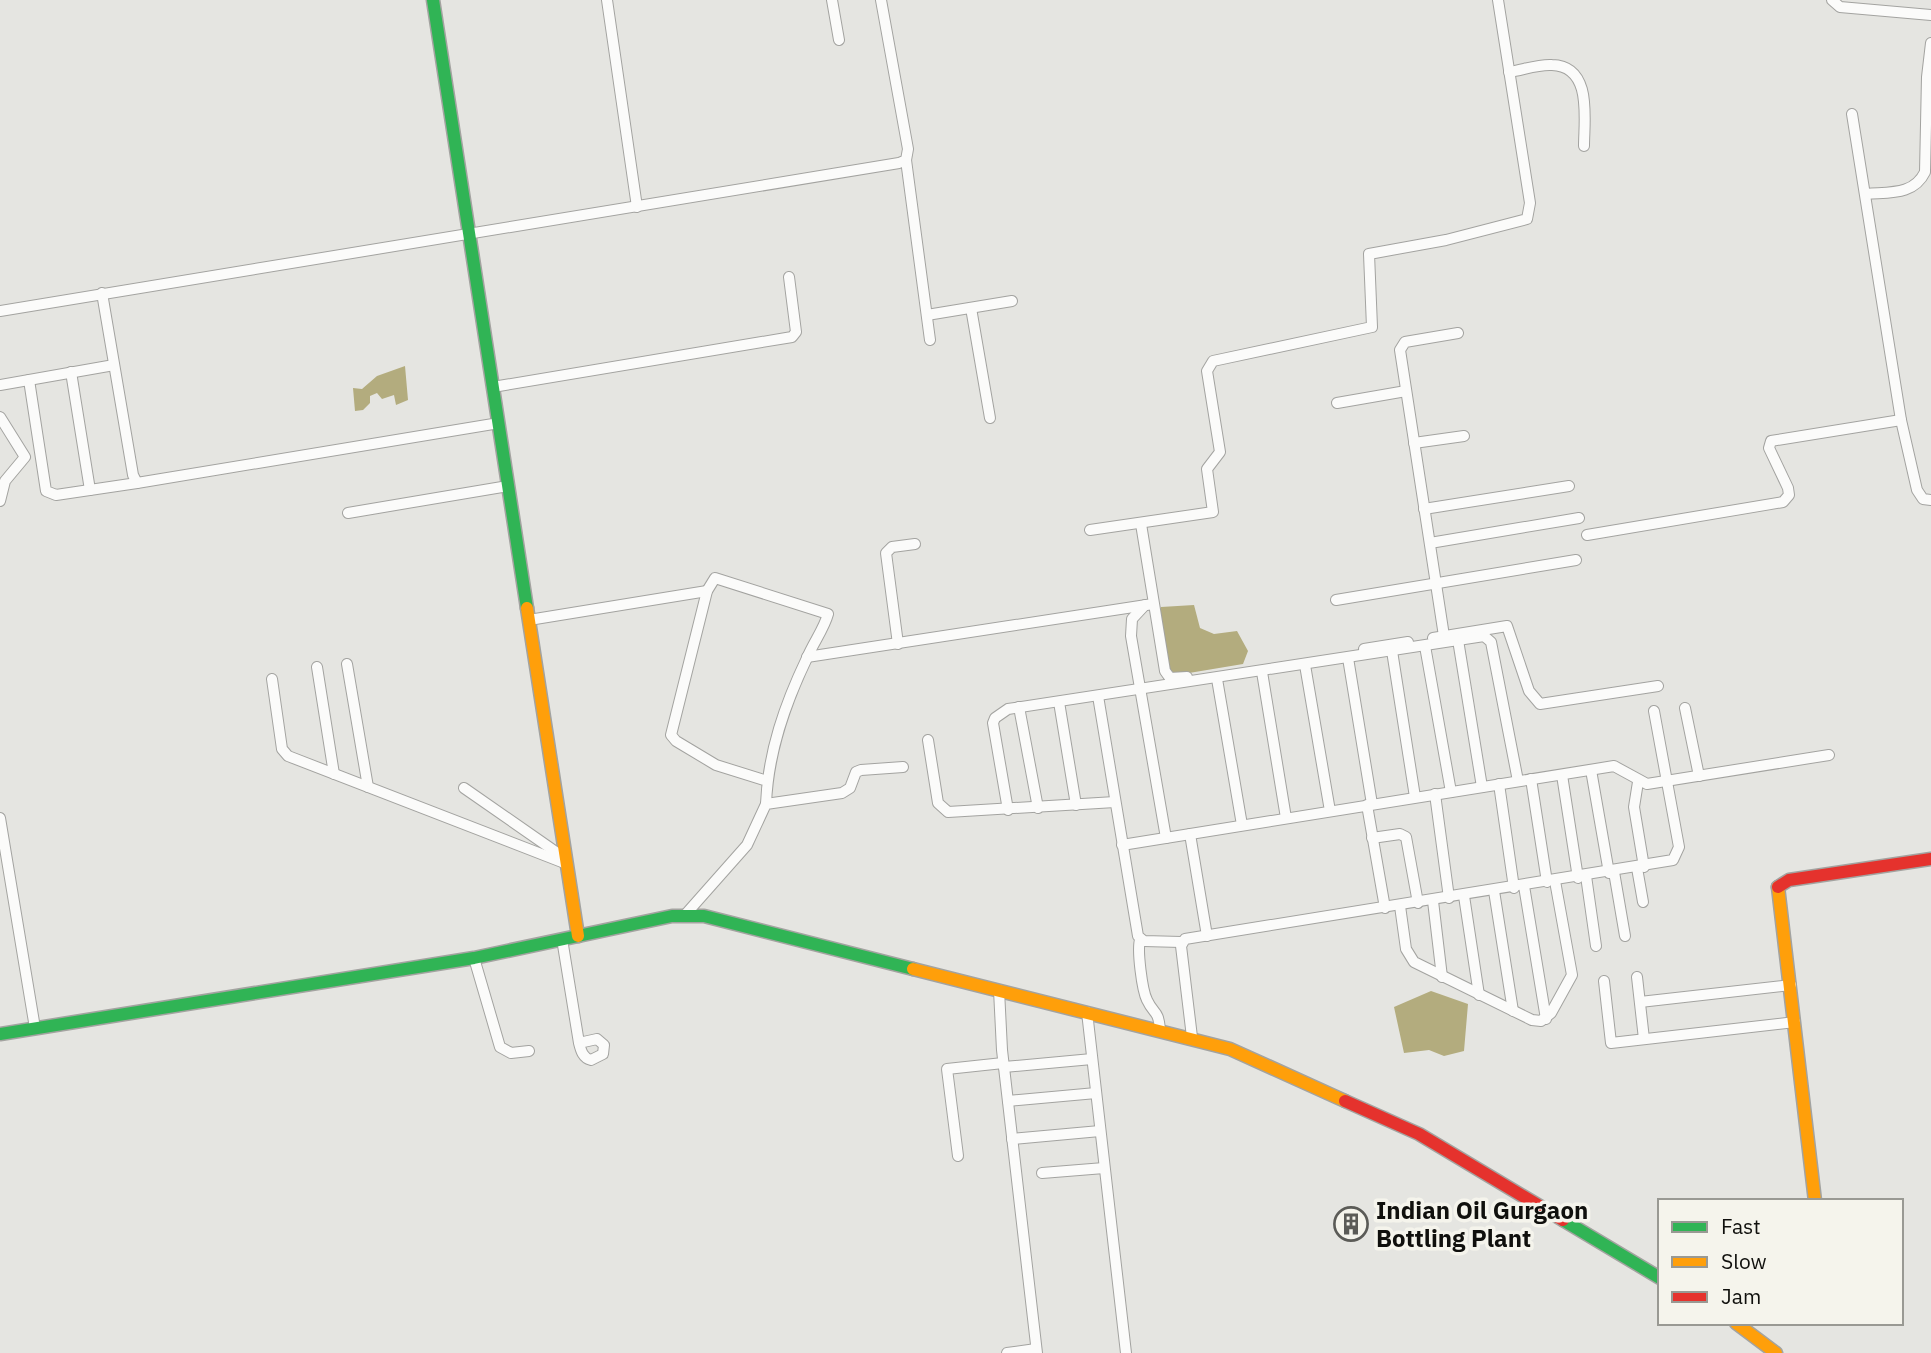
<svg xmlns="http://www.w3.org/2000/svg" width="1931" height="1353" font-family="'IBM Plex Sans',sans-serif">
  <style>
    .water { fill: #b3ac7e }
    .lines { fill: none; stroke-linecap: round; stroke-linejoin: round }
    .street-casing { stroke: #a3a3a0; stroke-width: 12 }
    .fast-casing { stroke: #a3a3a0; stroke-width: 15 }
    .slow-casing { stroke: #a3a3a0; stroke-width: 15 }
    .jam-casing { stroke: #a3a3a0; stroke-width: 15 }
    .street { stroke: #fbfbfa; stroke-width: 10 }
    .fast { stroke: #30b455; stroke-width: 12 }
    .slow { stroke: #ff9f0a; stroke-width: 12 }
    .jam { stroke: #e5322d; stroke-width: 12 }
    .labels { text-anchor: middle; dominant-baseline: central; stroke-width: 7; stroke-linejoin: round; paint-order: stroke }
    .poi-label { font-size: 24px; font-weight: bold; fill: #10100d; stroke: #f5f4ec; text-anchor: start }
  </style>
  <rect width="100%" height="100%" fill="#e5e5e1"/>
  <g class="water">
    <polygon points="405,366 408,400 396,405 394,395 382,399 377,393 370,396 370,403 363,410 355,411 353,388 362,389 377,376"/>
    <polygon points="1194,605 1200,628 1214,634 1237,631 1248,651 1243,664 1177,675 1164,665 1156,616 1161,607"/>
    <polygon points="1431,991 1468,1004 1464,1051 1444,1056 1429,1050 1404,1053 1394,1007"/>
  </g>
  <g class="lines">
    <g class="street-casing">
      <g id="street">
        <polyline points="607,0 637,207"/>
        <polyline points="832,0 839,40"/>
        <polyline points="1832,0 1840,7 1931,15"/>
        <path d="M1509,72C1523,70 1538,64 1552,65C1593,66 1584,120 1584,146"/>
        <polyline points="1852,114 1901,420 1917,490 1923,499 1931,500"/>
        <polyline points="906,160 930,340"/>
        <path d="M1867,194C1890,192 1914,195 1925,172L1927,77L1931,43"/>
        <polyline points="102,293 133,475 137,483 499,423"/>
        <polyline points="971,308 990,418"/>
        <polyline points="0,311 899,163 906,160 908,149 881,0"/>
        <polyline points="927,315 1012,301"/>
        <polyline points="71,372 90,490"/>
        <polyline points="29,380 46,491 56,495 137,483"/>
        <polyline points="0,385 114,365"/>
        <polyline points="493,387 792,337 796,332 789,277"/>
        <polyline points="1337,403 1406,391"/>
        <polyline points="0,417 25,457 5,481 0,501"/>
        <polyline points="1414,443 1464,436"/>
        <polyline points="1424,509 1569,486"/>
        <polyline points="348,513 508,486"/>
        <polyline points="1141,524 1165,671 1170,678 1187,677"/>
        <polyline points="1090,530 1213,512 1207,469 1220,452 1207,371 1213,361 1372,327 1369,254 1446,240 1527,219 1530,203 1498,0"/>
        <polyline points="1587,535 1783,502 1789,495 1788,488 1769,448 1771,441 1901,420"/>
        <polyline points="1430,543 1579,518"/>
        <polyline points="1336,600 1576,560"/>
        <polyline points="1145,605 1132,619 1131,636 1166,838"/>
        <polyline points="529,620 707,591"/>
        <polyline points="1444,636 1400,350 1405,342 1458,333"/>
        <polyline points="1433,638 1507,626 1529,691 1540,704 1658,686"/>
        <polyline points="1458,640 1482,787"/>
        <polyline points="898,644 886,553 892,547 915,544"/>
        <polyline points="1425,646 1451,792"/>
        <polyline points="1364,649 1408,642"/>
        <polyline points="1392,651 1415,797"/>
        <polyline points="807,657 1153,604"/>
        <polyline points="1348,658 1372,804"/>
        <polyline points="347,664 368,787"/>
        <polyline points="1305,665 1330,811"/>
        <polyline points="317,667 334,774"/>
        <polyline points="1262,672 1286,818"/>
        <polyline points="272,679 282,749 288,756 567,864"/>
        <polyline points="1217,679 1242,825"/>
        <polyline points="1098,696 1138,936 1144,941 1181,942"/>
        <polyline points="1059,702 1076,805"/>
        <polyline points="1019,707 1038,808"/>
        <polyline points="1685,708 1699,776"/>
        <polyline points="928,740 938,803 948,812 1115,802"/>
        <polyline points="1591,770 1609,873"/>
        <polyline points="1562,775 1578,878"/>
        <polyline points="1531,779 1547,882"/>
        <polyline points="1638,782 1634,807 1644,867"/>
        <polyline points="1499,784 1514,888"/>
        <polyline points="464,788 566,859"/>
        <polyline points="1435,794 1449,898"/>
        <path d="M766,804C768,752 785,704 807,658C813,643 824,629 828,614L715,578L707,591L671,735L676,741L716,765L767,781"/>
        <polyline points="1367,805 1385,908"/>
        <polyline points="1008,810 993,723 995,718 1008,709 1484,636 1491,642 1518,781"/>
        <polyline points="0,818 35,1028"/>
        <polyline points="1190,834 1207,936"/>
        <polyline points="1372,838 1400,834 1406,837 1418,903"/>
        <polyline points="1122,845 1614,766 1647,784 1829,755"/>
        <polyline points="1637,868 1643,902"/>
        <polyline points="1614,872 1625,936"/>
        <polyline points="1586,876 1596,946"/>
        <polyline points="1524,886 1546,1019"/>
        <polyline points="1494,891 1513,1011"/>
        <polyline points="1464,896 1479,995"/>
        <polyline points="1433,901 1442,977"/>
        <polyline points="1400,906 1406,949 1414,962 1532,1020 1541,1021 1551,1013 1572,975 1555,881"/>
        <polyline points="685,915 747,845 766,804 842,793 850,788 856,772 861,770 903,767"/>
        <path d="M562,939L579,1043C581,1051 583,1058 591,1060L603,1054L604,1045L597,1039L579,1043"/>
        <path d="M1140,940C1137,950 1142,990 1147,1000C1154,1015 1158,1009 1160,1029"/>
        <polyline points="474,958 500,1047 511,1053 529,1051"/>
        <polyline points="1637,977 1644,1039"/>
        <polyline points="1604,981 1611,1043 1795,1022"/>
        <polyline points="999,990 1002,1050 1037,1353"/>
        <polyline points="1640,1002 1791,985"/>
        <polyline points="1087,1012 1126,1353"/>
        <polyline points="1192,1037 1181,946 1185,939 1673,860 1679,847 1654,711"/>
        <polyline points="1004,1067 1092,1059"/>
        <polyline points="1008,1101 1096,1093"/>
        <polyline points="1012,1139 1100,1131"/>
        <polyline points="958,1156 947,1069 1003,1063"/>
        <polyline points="1042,1173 1104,1168"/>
        <polyline points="1007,1353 1036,1349"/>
      </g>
    </g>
    <g class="fast-casing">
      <g id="fast">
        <polyline points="433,0 527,608"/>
        <polyline points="0,1034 474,958 672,916 704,916 913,969"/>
        <polyline points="1563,1220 1660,1278"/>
      </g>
    </g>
    <g class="slow-casing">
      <g id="slow">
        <polyline points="527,608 578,936"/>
        <polyline points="1778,887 1815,1201"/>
        <polyline points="913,969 1230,1049 1345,1101"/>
        <polyline points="1736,1323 1776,1353"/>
      </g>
    </g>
    <g class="jam-casing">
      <g id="jam">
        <polyline points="1778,887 1789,880 1931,859"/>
        <polyline points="1345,1101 1419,1134 1563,1220"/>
      </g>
    </g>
    <use href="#street" class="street"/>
    <use href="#fast" class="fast"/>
    <use href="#slow" class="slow"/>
    <use href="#jam" class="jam"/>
  </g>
  <defs>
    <g id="building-ring" transform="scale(1.75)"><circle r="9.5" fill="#f5f4ec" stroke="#5b5b57" stroke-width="1.5"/><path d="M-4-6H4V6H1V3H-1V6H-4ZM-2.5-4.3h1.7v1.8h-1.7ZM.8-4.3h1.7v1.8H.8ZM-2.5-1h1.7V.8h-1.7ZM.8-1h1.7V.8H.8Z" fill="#5b5b57"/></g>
  </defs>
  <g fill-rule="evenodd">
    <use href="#building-ring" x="1351" y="1224"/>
  </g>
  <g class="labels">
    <g class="poi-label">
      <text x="1376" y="1210">Indian Oil Gurgaon<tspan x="1376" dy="28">Bottling Plant</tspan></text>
    </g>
  </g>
  <rect x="1658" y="1199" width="245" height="126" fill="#f5f4ec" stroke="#999993" stroke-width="2"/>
  <rect x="1672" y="1222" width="35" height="10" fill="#30b455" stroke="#999993" stroke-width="2"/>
  <text x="1721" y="1234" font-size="21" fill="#10100d">Fast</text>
  <rect x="1672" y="1257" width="35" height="10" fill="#ff9f0a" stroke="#999993" stroke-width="2"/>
  <text x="1721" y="1269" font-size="21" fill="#10100d">Slow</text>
  <rect x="1672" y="1292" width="35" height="10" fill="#e5322d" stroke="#999993" stroke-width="2"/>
  <text x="1721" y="1304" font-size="21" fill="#10100d">Jam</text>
</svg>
